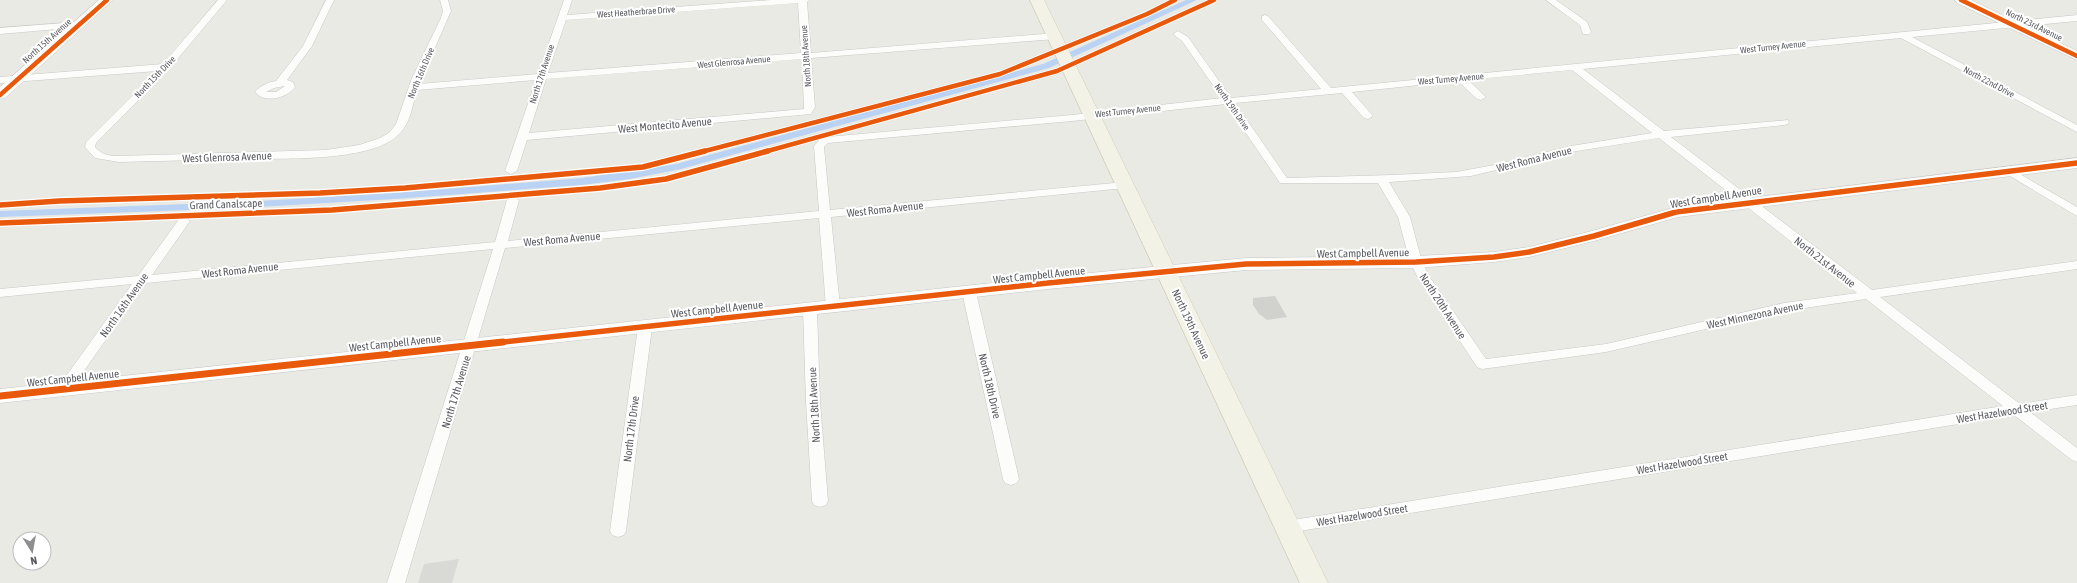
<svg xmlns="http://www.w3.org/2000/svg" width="2077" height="583" font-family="'Asap Condensed',sans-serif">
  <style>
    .industrial { fill: #d9d9d5 }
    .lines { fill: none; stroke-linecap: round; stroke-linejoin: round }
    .canal { fill: #bad2f4; fill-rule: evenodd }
    .building { fill: #d1d1ce }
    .street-casing { stroke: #c7c7c5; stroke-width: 1 }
    .secondary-casing { stroke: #c7c7c6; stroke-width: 1 }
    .primary-casing { stroke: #d1cdb4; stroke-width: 1 }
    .street { fill: #fcfcfb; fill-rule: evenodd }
    .secondary { fill: #fcfcfb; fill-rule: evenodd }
    .primary { fill: #f2f2e7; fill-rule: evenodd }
    .cycleway-far2-casing { stroke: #fff; stroke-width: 6 }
    .cycleway-far1-casing { stroke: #fff; stroke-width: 8 }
    .cycleway-casing { stroke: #fff; stroke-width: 10 }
    .cycleway-far2 { stroke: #e8590c; stroke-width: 4.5 }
    .cycleway-far1 { stroke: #e8590c; stroke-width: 5.5 }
    .cycleway { stroke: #e8590c; stroke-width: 7 }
    .labels { text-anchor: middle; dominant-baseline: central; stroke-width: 4; stroke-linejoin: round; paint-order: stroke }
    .far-street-label { font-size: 9px; fill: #5b5d62; stroke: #fff }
    .street-label { font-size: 11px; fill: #5b5d62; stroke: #fff }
  </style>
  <rect width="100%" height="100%" fill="#eaeae5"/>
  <polygon class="industrial" points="459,559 452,583 418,583 424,564"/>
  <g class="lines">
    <polygon class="canal" points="1186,0 1197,0 1049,68 681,169 630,179 582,185 395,199 242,208 0,217 0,211 242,202 395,193 582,178 676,164 1043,64"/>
  </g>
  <polygon class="building" points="1275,296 1287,317 1267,320 1259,314 1253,305 1253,298"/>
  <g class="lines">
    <g class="street-casing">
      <g id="street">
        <path d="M218,0H227L169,69L96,143L95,147C102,155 109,156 119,156L326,150L359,145L380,138L389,133L396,124L412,78L441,18L443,11L440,0H448L451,11L419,84L538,74L564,0H572L567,15L771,0H810L807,2L811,53L1056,33L1061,36L1056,39L811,58L815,107L811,114L527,140L517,171L511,174L505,171L536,80L417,90C412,106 411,124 397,136C367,163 277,158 237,159C198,160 158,161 119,162L95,158L85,147L86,142L157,71L0,83V77L163,64ZM798,3L801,53L548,73L566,20ZM802,59L804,109L529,133L546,79Z"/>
        <path d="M326,0H334L312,46L287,80L293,82L295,87C287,98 265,104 255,92C260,86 268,82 276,81L303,46ZM285,86L276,92H266L274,88Z"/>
        <polygon points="1546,0 1556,0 1587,22 1591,32 1589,34 1583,34 1580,25"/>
        <path d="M1265,15L1268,16L1331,88L2077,15V21L1912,37L2077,125V132L1901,38L1583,69L1664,131L1788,120L1789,122L1788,124L1784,125L1671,137L1872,290L2077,261V269L1880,297L2020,404L2077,395V405L2030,412L2077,448V462L2072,460L2014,415L1287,533L1281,531L1279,527L1281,523L1287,521L2003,406L1866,299L1784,311L1606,352L1482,369L1477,367L1417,276L1410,262L1398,217L1378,183H1280L1226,104L1072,121L828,143L824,147L830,210L1125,182L1131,185L1125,188L831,217L840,307L833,311L826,307L819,218L505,248L405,583H387L493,249L146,283L69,392H59L57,389L59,386L132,284L0,297V289L138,276L180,218L184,217L190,221L152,275L495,242L507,200L513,197L519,200L508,241L819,211L814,146L820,139L827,137L1072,115L1222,98L1182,41L1173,34L1178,31L1188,37L1231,98L1321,89L1262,20V16ZM1572,70L1652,133L1571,146L1500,164L1456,172L1392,175L1287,178L1235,103L1342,93L1364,118L1368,119L1373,116L1352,92L1458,81L1477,99L1481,100L1486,97L1468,80ZM1659,138L1857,293L1784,303L1606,344L1486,359L1429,276L1422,262L1410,217L1389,182L1471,176L1571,152Z"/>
        <polygon points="78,22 81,23 81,27 0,34 0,28"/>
        <polygon points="2009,168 2077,207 2077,216 2005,173 2003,171"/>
        <polygon points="969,288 976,292 1019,479 1017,483 1011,485 1005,483 1003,479 962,292"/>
        <polygon points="810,305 817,309 820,402 828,501 826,505 820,507 814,505 812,501 806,402 803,309"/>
        <polygon points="645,323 650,324 652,327 626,531 624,535 618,537 612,535 610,531 638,327 640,324"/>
      </g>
    </g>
    <g class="secondary-casing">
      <g id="secondary">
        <polygon points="99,0 113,0 5,98 0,99 0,87"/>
        <polygon points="1955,0 1971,0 2077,51 2077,60 1957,3"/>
        <polygon points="2077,158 2077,168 1678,217 1594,241 1529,257 1494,262 1416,268 1246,270 1048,289 0,403 0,389 1048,277 1246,258 1416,256 1494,252 1529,247 1588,232 1676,207"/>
      </g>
    </g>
    <g class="primary-casing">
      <polygon id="primary" points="1030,0 1044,0 1328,583 1300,583"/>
    </g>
    <use href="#street" class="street"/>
    <use href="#secondary" class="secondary"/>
    <use href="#primary" class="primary"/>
    <g class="cycleway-far2-casing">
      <g id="cycleway-far2">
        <polyline points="1961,0 2077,56"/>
        <polyline points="0,95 107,0"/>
        <polyline points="701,152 1000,74 1147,14 1175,0"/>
        <polyline points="764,152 1057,71 1214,0"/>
      </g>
    </g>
    <g class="cycleway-far1-casing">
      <g id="cycleway-far1">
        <polyline points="0,205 59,201 320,193 405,188 643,167 705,151"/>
        <polyline points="0,223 332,210 600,188 666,179 768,151"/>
        <polyline points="494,343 1048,283 1246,264 1416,262 1494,257 1529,252 1594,236 1676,212 2077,163"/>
      </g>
    </g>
    <g class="cycleway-casing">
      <polyline id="cycleway" points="0,396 503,342"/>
    </g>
    <use href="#cycleway-far2" class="cycleway-far2"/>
    <use href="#cycleway-far1" class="cycleway-far1"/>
    <use href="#cycleway" class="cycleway"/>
  </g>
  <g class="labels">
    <g class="far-street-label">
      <text transform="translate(636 12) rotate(-4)">West Heatherbrae Drive</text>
      <text transform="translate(2034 25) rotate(26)">North 23rd Avenue</text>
      <text transform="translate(47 41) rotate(-42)">North 15th Avenue</text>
      <text transform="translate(1773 47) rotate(-6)">West Turney Avenue</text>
      <text transform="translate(806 56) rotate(-94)">North 18th Avenue</text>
      <text transform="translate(734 62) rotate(-5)">West Glenrosa Avenue</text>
      <text transform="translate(421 73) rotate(-67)">North 16th Drive</text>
      <text transform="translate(542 74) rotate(-72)">North 17th Avenue</text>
      <text transform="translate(155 77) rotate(-46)">North 15th Drive</text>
      <text transform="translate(1451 79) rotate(-5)">West Turney Avenue</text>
      <text transform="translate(1989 82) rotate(28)">North 22nd Drive</text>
      <text transform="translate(1232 107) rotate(55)">North 19th Drive</text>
      <text transform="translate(1128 111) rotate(-6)">West Turney Avenue</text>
    </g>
    <g class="street-label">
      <text transform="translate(665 125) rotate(-5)">West Montecito Avenue</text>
      <text transform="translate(227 157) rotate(-2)">West Glenrosa Avenue</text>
      <text transform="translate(1534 159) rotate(-14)">West Roma Avenue</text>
      <text transform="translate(1716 197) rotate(-9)">West Campbell Avenue</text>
      <text transform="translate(226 204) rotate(-2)">Grand Canalscape</text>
      <text transform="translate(885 209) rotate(-6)">West Roma Avenue</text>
      <text transform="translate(562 239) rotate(-5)">West Roma Avenue</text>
      <text transform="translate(1363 253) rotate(-1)">West Campbell Avenue</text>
      <text transform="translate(1825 262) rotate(38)">North 21st Avenue</text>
      <text transform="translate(240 270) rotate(-6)">West Roma Avenue</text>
      <text transform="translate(1039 275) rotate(-6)">West Campbell Avenue</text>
      <text transform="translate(124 305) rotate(-55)">North 16th Avenue</text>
      <text transform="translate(1443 306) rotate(57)">North 20th Avenue</text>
      <text transform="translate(717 309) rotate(-6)">West Campbell Avenue</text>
      <text transform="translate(1755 315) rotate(-12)">West Minnezona Avenue</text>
      <text transform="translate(1191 324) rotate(65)">North 19th Avenue</text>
      <text transform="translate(395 343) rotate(-6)">West Campbell Avenue</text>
      <text transform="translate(73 378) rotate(-6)">West Campbell Avenue</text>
      <text transform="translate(990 386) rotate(77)">North 18th Drive</text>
      <text transform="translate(456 392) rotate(-73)">North 17th Avenue</text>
      <text transform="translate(814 405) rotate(-93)">North 18th Avenue</text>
      <text transform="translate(2002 412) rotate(-9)">West Hazelwood Street</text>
      <text transform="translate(631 429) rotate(-83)">North 17th Drive</text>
      <text transform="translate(1682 463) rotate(-9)">West Hazelwood Street</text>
      <text transform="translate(1362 515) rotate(-9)">West Hazelwood Street</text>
    </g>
  </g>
  <g transform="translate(32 551) rotate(169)"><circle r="19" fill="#ffffff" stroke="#bdbec0"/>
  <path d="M0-3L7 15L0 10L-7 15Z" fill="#8d8e90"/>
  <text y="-6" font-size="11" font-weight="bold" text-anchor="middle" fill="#5b5d62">N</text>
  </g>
</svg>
